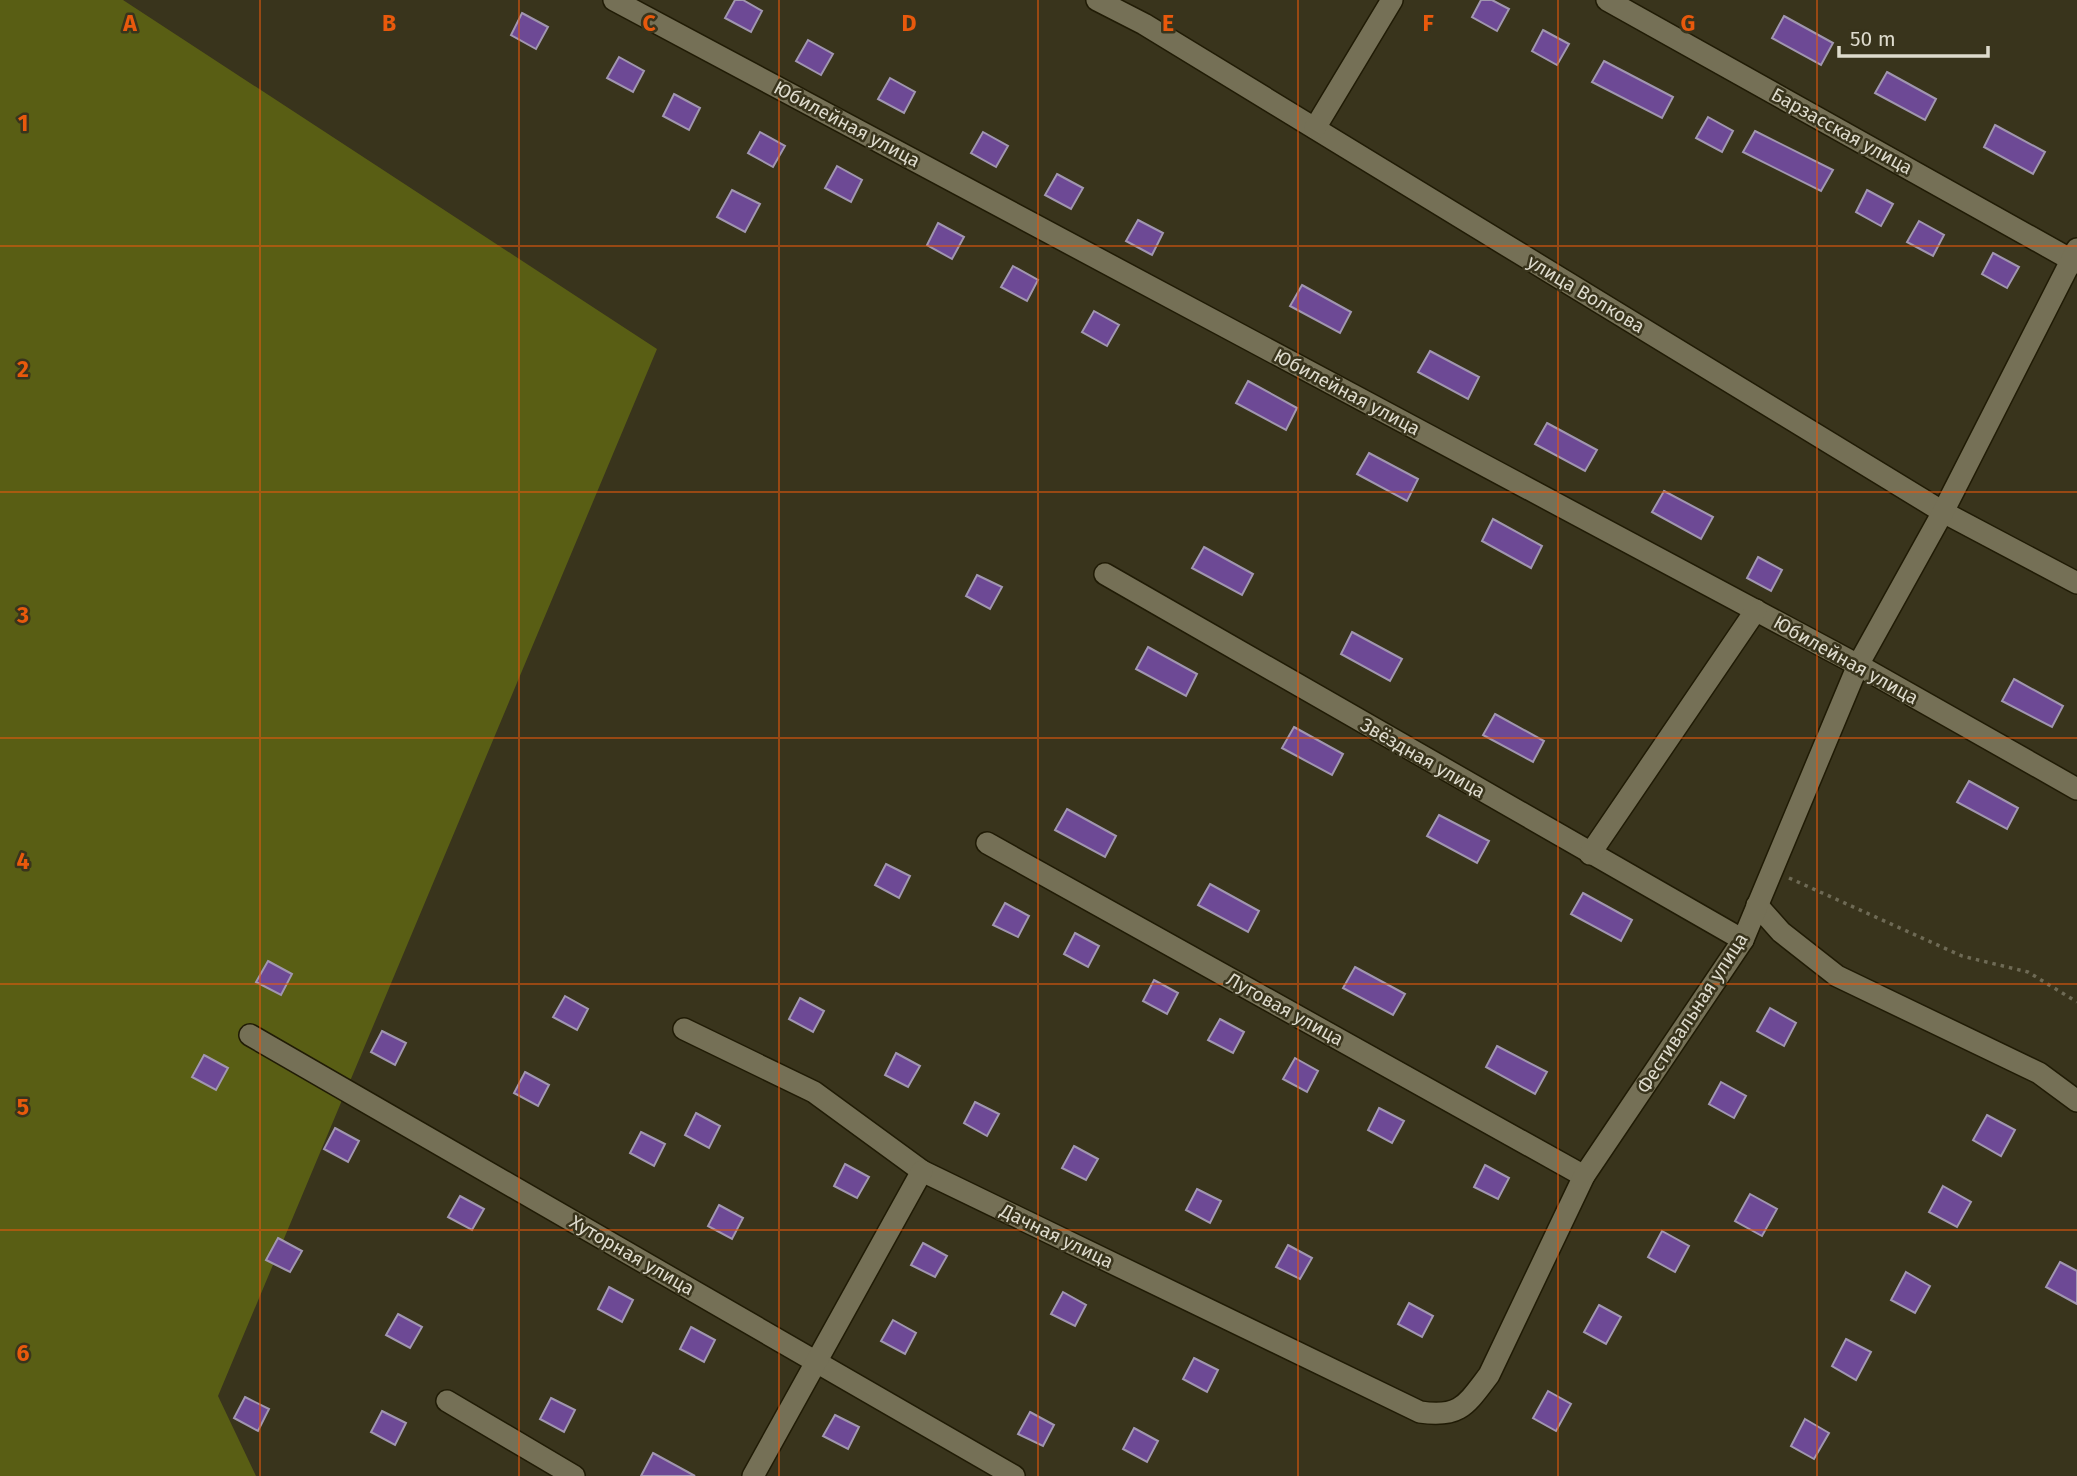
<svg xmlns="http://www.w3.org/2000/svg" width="2077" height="1476" font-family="'Fira Sans',sans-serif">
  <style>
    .green { fill: #595e14 }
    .building { fill: #6d4995; stroke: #a196b0; stroke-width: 2 }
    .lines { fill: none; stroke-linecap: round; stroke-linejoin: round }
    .minor-casing { stroke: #201b05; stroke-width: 24 }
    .path { stroke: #6e6a55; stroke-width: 3.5; stroke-dasharray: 3.5 5; stroke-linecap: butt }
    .minor { stroke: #757056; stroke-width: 21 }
    .grid { fill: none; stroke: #e8590c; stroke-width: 2; stroke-opacity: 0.55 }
    .labels { text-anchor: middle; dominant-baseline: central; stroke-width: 5; stroke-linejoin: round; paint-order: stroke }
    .street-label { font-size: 19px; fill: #dedbcd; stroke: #39341c }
    .grid-label { font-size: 23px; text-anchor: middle; font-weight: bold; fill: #e8590c; stroke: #39341c; stroke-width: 5; stroke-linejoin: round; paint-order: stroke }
  </style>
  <rect width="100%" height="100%" fill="#39341c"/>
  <polygon class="green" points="0,0 123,0 657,349 218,1396 256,1476 0,1476"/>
  <g class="building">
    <polygon points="735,0 743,0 762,11 751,32 725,18"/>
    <polygon points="1481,0 1492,0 1509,9 1497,31 1472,17"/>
    <polygon points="522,13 548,27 536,49 511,35"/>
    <polygon points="1784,16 1833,43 1821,65 1772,38"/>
    <polygon points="1543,30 1569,44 1557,65 1532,51"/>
    <polygon points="808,40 833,54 821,75 796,61"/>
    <polygon points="619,57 644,71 633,92 607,78"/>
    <polygon points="1604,61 1673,97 1662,118 1592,82"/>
    <polygon points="1887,72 1936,99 1925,120 1875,93"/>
    <polygon points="890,78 915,92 904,113 878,99"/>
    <polygon points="674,94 700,108 689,130 663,116"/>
    <polygon points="1708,117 1733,131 1722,152 1696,138"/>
    <polygon points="1995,125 2045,152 2033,174 1984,147"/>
    <polygon points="1755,131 1833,170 1821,191 1743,152"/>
    <polygon points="760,132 785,146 773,167 748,153"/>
    <polygon points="983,132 1008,146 996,167 971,153"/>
    <polygon points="837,166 862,180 851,202 825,188"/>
    <polygon points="1057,174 1083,188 1071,209 1045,195"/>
    <polygon points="732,190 760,204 745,232 717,217"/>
    <polygon points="1867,190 1893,204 1881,226 1856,212"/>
    <polygon points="1138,220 1163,233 1152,255 1126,241"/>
    <polygon points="1919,221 1944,235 1933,256 1907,242"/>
    <polygon points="938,223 964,237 952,259 927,245"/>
    <polygon points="1993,253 2019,267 2007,288 1982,274"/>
    <polygon points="1013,266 1038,280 1027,301 1001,287"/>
    <polygon points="1302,285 1351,312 1340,333 1290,306"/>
    <polygon points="1094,311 1119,325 1107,346 1082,332"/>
    <polygon points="1430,351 1479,377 1468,399 1418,372"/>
    <polygon points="1248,381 1297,408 1286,430 1236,403"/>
    <polygon points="1547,423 1597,450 1585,471 1535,444"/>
    <polygon points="1369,453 1418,479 1407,501 1357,474"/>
    <polygon points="1664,491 1713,517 1701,539 1652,512"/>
    <polygon points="1493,519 1542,546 1531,568 1482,541"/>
    <polygon points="1204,547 1253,574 1242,595 1192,568"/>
    <polygon points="1758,557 1782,570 1771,591 1747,578"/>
    <polygon points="977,575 1002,587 990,609 966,596"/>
    <polygon points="1352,632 1402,659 1390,681 1341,654"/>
    <polygon points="1148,647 1197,674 1186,696 1136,669"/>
    <polygon points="2014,679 2063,706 2052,727 2002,701"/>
    <polygon points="1495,714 1544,741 1533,762 1483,735"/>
    <polygon points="1294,727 1343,754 1332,775 1282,748"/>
    <polygon points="1969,781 2018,808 2007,829 1957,802"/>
    <polygon points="1067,809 1116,836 1105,857 1055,830"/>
    <polygon points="1439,815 1489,841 1477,863 1427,836"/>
    <polygon points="886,864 910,876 899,898 875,885"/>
    <polygon points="1210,884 1259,911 1248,932 1198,905"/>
    <polygon points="1583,893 1632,920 1621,941 1571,914"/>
    <polygon points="1005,903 1029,916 1018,937 993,925"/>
    <polygon points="1075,933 1099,946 1088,967 1064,954"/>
    <polygon points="268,961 292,974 281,995 256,982"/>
    <polygon points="1355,967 1405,994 1393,1015 1343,988"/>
    <polygon points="1154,980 1178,993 1167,1014 1143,1001"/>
    <polygon points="565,996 588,1009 577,1030 553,1017"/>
    <polygon points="800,998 824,1011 813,1032 789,1019"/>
    <polygon points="1770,1008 1796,1023 1784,1046 1757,1031"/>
    <polygon points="1220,1019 1244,1032 1233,1053 1208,1040"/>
    <polygon points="382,1031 406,1043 395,1065 371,1052"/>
    <polygon points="1497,1046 1547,1072 1535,1094 1486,1067"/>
    <polygon points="896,1053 920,1066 908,1087 885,1075"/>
    <polygon points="204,1055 228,1068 216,1090 192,1077"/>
    <polygon points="1295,1058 1318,1071 1307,1092 1283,1079"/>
    <polygon points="525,1072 549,1085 538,1106 514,1093"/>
    <polygon points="1721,1082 1746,1096 1734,1118 1709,1104"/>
    <polygon points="975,1102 999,1114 987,1136 964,1123"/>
    <polygon points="1379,1108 1404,1121 1392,1143 1368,1130"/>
    <polygon points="696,1113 720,1126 709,1148 685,1135"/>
    <polygon points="1987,1115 2015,1130 2001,1156 1973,1140"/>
    <polygon points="335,1128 359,1141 348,1162 324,1149"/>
    <polygon points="641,1132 665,1144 654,1166 630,1153"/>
    <polygon points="1074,1146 1098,1159 1086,1180 1062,1168"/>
    <polygon points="845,1164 869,1177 857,1198 834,1186"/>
    <polygon points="1485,1165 1509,1178 1498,1199 1474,1187"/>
    <polygon points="1943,1186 1971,1202 1957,1227 1929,1212"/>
    <polygon points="1197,1189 1221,1201 1210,1223 1186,1210"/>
    <polygon points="1750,1194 1777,1209 1762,1236 1735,1221"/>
    <polygon points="460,1196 484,1209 472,1230 448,1217"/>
    <polygon points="719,1205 743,1218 732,1239 708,1226"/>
    <polygon points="1662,1231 1689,1246 1675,1272 1648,1257"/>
    <polygon points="278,1238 302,1251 290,1272 266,1260"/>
    <polygon points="923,1243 947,1256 935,1277 911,1265"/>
    <polygon points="1288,1245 1312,1258 1300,1279 1276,1267"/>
    <polygon points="2060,1262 2077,1271 2077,1304 2046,1287"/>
    <polygon points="1906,1272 1930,1286 1915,1313 1891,1300"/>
    <polygon points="609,1287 633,1300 622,1322 598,1309"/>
    <polygon points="1063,1292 1086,1305 1075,1326 1051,1314"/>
    <polygon points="1409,1303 1433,1316 1422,1337 1398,1324"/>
    <polygon points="1599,1305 1621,1317 1606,1344 1584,1332"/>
    <polygon points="398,1314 422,1327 410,1348 386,1335"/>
    <polygon points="893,1320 916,1333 905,1354 881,1341"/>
    <polygon points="691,1327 715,1340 704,1362 680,1349"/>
    <polygon points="1846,1339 1871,1352 1856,1380 1832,1366"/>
    <polygon points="1194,1358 1218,1370 1207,1392 1183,1379"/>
    <polygon points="1548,1391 1571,1404 1556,1431 1533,1418"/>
    <polygon points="245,1397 269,1409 258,1431 234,1418"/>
    <polygon points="551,1398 575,1410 564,1432 540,1419"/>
    <polygon points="382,1411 406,1423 395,1445 371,1432"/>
    <polygon points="1030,1412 1054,1425 1043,1446 1018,1434"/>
    <polygon points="835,1415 859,1427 848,1449 823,1436"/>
    <polygon points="1805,1419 1829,1433 1814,1459 1791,1446"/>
    <polygon points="1134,1428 1158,1441 1147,1462 1123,1449"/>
    <polygon points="653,1453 695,1476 641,1476"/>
  </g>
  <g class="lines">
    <g class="minor-casing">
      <g id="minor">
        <polyline points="614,0 1858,665 2077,789"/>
        <polyline points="1097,0 1144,24 1943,512 2077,583"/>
        <polyline points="1607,0 2077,263"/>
        <polyline points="1315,128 1392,0"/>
        <polyline points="1105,574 1743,940"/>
        <polyline points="987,843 1584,1176"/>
        <polyline points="1590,854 1756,610"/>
        <polyline points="1757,905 1781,932 1837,976 2039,1073 2077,1101"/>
        <path d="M684,1029L814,1092L922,1171L1420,1412C1460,1418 1466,1405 1489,1375L1584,1176L1743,940L1858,665L1943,512L2077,249"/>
        <polyline points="250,1035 1014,1476"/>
        <polyline points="447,1401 574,1476"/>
        <polyline points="753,1476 922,1171"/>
      </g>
    </g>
    <polyline class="path" points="1789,878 1962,956 2028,972 2077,1002"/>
    <use href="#minor" class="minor"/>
  </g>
  <path class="grid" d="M260,0V1476M519,0V1476M779,0V1476M1038,0V1476M1298,0V1476M1558,0V1476M1817,0V1476M0,246H2077M0,492H2077M0,738H2077M0,984H2077M0,1230H2077"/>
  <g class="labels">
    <g class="street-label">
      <text transform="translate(847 124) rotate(28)">Юбилейная улица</text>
      <text transform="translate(1842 131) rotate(29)">Барзасская улица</text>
      <text transform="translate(1586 294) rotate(31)">улица Волкова</text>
      <text transform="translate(1347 392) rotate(28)">Юбилейная улица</text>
      <text transform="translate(1846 660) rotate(29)">Юбилейная улица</text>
      <text transform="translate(1423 758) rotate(30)">Звёздная улица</text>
      <text transform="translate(1285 1009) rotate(29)">Луговая улица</text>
      <text transform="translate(1692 1013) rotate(-57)">Фестивальная улица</text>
      <text transform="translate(1057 1236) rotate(26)">Дачная улица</text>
      <text transform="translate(632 1255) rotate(30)">Хуторная улица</text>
    </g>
  </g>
  <g class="grid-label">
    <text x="130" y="31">A</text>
    <text x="389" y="31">B</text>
    <text x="649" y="31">C</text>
    <text x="909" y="31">D</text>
    <text x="1168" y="31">E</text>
    <text x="1428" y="31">F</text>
    <text x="1688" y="31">G</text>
    <text x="23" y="131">1</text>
    <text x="23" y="377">2</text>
    <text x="23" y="623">3</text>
    <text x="23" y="869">4</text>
    <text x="23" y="1115">5</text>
    <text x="23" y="1361">6</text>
  </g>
  <path d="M1839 46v10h149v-10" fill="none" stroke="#dedbcd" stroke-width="3.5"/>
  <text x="1850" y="46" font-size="21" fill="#dedbcd" stroke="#39341c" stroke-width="5" paint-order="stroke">50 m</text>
</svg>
